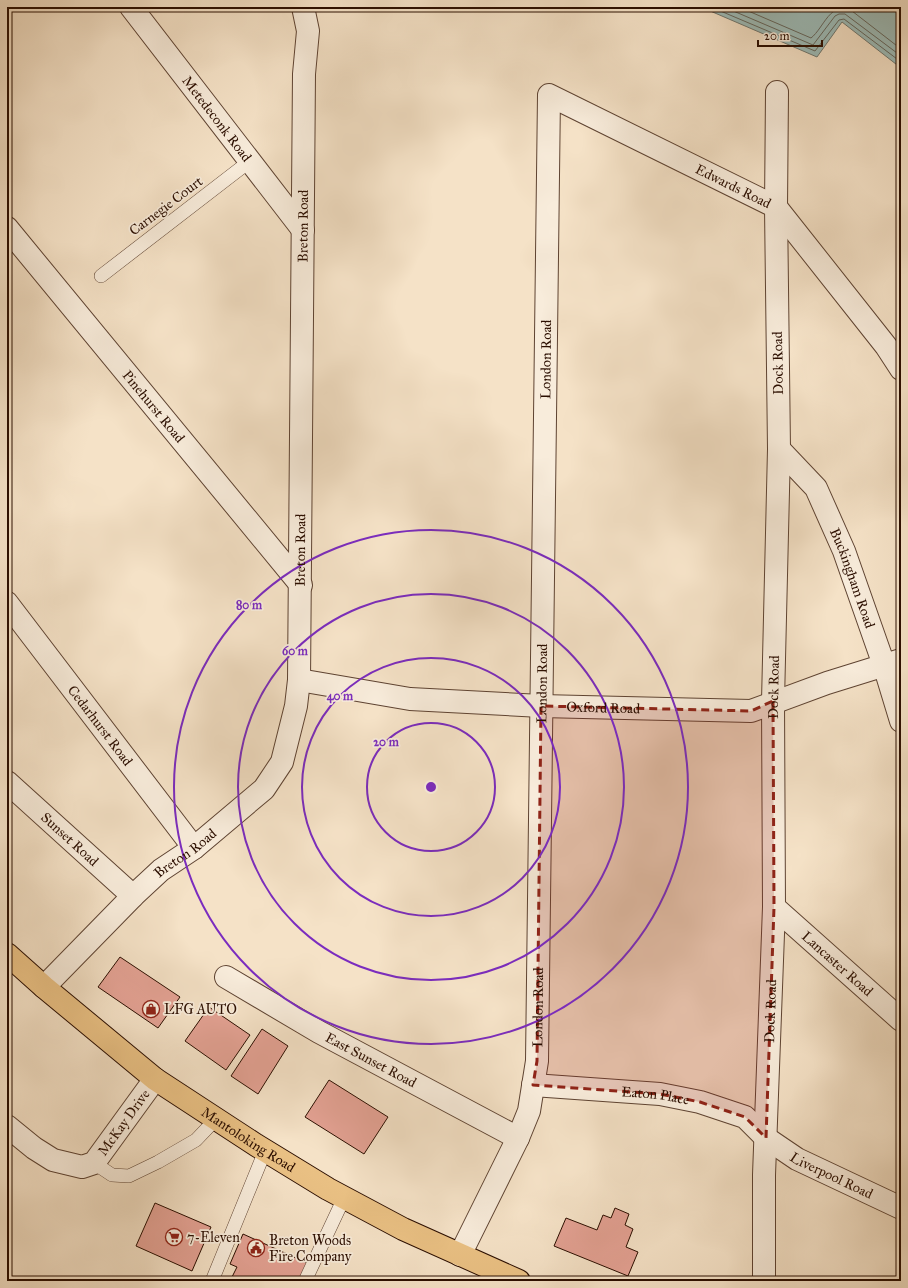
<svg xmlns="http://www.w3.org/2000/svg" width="908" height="1288" font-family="'IM FELL Great Primer',serif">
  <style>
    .water { fill: #9dbdba; stroke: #6f7770 }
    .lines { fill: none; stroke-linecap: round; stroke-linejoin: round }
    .shore { stroke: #64665d; stroke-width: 1 }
    .building { fill: #e4a294; stroke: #2b0e00 }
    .service-casing { stroke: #5e4332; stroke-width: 14 }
    .minor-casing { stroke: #5e4332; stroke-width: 24 }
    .primary-casing { stroke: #2b0e00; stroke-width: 24 }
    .service { stroke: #f8ecdb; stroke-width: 13 }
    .minor { stroke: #f8ecdb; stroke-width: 22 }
    .primary { stroke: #eac184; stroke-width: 22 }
    .marked { fill: #8f2418; fill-opacity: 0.2; stroke: #8f2418; stroke-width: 3; stroke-dasharray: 8 5; stroke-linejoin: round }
    .ring { fill: none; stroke: #7b2cbf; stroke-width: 2 }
    .labels { text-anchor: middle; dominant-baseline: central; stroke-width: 3.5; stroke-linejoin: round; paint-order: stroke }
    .street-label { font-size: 14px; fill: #2b0e00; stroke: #f8ecdb }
    .poi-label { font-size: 14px; fill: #2b0e00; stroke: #f8ecdb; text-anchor: start }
    .centre { fill: #7b2cbf; stroke: #f8ecdb; stroke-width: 2 }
    .ring-label { font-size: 12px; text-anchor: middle; font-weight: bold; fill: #7b2cbf; stroke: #f8ecdb; stroke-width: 3.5; stroke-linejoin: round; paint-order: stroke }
  </style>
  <rect width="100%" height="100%" fill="#f5e2c7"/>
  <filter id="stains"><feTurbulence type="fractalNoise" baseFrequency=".005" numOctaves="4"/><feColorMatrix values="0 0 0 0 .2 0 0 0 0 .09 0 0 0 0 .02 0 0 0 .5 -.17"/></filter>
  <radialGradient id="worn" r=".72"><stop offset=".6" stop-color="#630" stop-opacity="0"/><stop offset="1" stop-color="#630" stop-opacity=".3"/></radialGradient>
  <polygon class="water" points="701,7 901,7 901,68 842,22 817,57"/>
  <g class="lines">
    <g class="shore">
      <polyline points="711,7 815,51 839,20 844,19 901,62"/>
      <polyline points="724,7 813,45 835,16 839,14 845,14 901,56"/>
      <path d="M739,7L811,38C824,28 830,0 852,11L901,49"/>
    </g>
  </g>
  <g class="building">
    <polygon points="120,957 180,997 158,1028 98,987"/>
    <polygon points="209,1007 250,1035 226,1070 185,1041"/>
    <polygon points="262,1029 288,1046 258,1094 231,1076"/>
    <polygon points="329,1080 388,1117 364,1154 305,1117"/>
    <polygon points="155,1203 211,1227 192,1271 136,1246"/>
    <polygon points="615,1208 629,1214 625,1225 633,1229 626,1247 638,1252 628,1276 554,1246 566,1218 597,1230 603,1215 611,1218"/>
    <polygon points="243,1234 307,1263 299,1281 230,1281 237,1267 230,1264"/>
  </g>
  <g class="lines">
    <g class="service-casing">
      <g id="service">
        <polyline points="101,276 250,161"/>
        <polyline points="94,1163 112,1175 129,1176 158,1162 196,1140 216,1119"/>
        <polyline points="212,1281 265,1151"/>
        <polyline points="305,1281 344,1198"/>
      </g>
    </g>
    <g class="minor-casing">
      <g id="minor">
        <path id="s1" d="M131,7L303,230"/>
        <path id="s2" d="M7,228L301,585"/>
        <path id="s3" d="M779,449L816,488L844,551L884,665L901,721"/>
        <path id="s4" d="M7,603L194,848"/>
        <path id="s5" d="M299,680L410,699L541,706L751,711L827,683L901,660"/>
        <path id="s6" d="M7,782L133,896"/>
        <path id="s7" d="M774,907L901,1020"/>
        <path id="s8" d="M226,977L319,1032L518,1138"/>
        <path id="s9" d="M44,987L133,896L161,870L194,848L264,789L282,762L296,706L299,680L304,74L308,31L303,7"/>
        <path id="s10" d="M533,1085L660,1094L700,1102L745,1117L766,1138L797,1159L901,1208"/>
        <path id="s11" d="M7,1126L34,1148L53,1160L82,1167L94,1163L155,1079"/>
        <path id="s12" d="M460,1255L518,1138L529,1111L537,1061L549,95L776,207L886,346L901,369"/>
        <path id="s13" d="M764,1281V1175L774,907L773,701L779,449L776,207L777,92"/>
      </g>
    </g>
    <g class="primary-casing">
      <g id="primary">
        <path id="s14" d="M7,954L44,987L155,1079L256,1145L328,1189L403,1229L519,1281"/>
      </g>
    </g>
    <use href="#service" class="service"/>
    <use href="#minor" class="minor"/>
    <use href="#primary" class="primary"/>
  </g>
  <path class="marked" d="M773,701L774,907L766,1138L745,1117L700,1102L660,1094L533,1085L537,1061L541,706L751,711Z"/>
  <g class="ring">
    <circle cx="431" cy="787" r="64"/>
    <circle cx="431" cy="787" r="129"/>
    <circle cx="431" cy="787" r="193"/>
    <circle cx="431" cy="787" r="257"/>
  </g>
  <defs>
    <g id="shop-ring" transform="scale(0.9)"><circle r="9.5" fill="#f8ecdb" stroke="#8f2418" stroke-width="1.5"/><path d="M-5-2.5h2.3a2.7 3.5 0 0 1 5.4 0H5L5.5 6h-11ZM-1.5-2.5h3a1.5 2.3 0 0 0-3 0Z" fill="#8f2418"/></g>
    <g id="supermarket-ring" transform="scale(0.9)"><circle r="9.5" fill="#f8ecdb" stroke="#8f2418" stroke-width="1.5"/><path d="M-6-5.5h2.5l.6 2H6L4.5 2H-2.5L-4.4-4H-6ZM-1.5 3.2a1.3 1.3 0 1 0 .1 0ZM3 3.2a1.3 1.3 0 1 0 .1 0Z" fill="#8f2418"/></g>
    <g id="civic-ring" transform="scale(0.9)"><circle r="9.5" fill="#f8ecdb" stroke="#8f2418" stroke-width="1.5"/><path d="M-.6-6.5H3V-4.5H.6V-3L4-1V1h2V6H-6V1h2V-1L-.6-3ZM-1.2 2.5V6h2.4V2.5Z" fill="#8f2418"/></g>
  </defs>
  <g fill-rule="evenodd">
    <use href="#shop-ring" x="151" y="1009"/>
    <use href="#supermarket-ring" x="174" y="1237"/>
    <use href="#civic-ring" x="256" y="1248"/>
  </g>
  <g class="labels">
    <g class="street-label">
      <text stroke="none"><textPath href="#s1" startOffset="141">Metedeconk Road</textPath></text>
      <text stroke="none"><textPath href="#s12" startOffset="1382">Edwards Road</textPath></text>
      <text transform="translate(166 206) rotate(-37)">Carnegie Court</text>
      <text stroke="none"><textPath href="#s9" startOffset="867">Breton Road</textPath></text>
      <text stroke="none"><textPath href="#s12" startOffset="912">London Road</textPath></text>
      <text transform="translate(778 363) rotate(-91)">Dock Road</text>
      <text stroke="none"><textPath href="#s2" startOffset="231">Pinehurst Road</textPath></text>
      <text stroke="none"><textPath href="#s9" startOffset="543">Breton Road</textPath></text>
      <text stroke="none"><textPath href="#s3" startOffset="151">Buckingham Road</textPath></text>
      <text stroke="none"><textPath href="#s12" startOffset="588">London Road</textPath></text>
      <text stroke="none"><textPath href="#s13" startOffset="594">Dock Road</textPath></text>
      <text stroke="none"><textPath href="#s5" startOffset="306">Oxford Road</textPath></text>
      <text stroke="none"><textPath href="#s4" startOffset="154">Cedarhurst Road</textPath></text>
      <text stroke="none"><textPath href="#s6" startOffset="85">Sunset Road</textPath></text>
      <text stroke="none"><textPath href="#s9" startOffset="195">Breton Road</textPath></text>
      <text stroke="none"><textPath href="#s7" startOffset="85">Lancaster Road</textPath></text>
      <text stroke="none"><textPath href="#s12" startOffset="264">London Road</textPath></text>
      <text stroke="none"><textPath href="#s13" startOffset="270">Dock Road</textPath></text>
      <text stroke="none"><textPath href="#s8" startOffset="167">East Sunset Road</textPath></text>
      <text stroke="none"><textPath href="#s10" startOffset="123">Eaton Place</textPath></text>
      <text stroke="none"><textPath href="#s11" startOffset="150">McKay Drive</textPath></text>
      <text stroke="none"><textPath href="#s14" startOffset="305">Mantoloking Road</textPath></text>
      <text stroke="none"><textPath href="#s10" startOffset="321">Liverpool Road</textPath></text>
    </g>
    <g class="poi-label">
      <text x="164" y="1009">LFG AUTO</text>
      <text x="187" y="1237">7-Eleven</text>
      <text x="269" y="1240">Breton Woods<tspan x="269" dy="16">Fire Company</tspan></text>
    </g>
  </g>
  <circle cx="431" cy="787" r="6" class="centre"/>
  <g class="ring-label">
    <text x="249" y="609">80 m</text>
    <text x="295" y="655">60 m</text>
    <text x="340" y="700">40 m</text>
    <text x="386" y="746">20 m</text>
  </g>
  <rect width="908" height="1288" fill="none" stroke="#f5e2c7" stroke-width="24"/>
  <rect x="8" y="8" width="892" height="1272" fill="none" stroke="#2b0e00" stroke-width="2"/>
  <rect x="12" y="12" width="884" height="1264" fill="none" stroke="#2b0e00"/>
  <path d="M758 40v6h64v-6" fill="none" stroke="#2b0e00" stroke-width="2"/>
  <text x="764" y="40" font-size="12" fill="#2b0e00" stroke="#f8ecdb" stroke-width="3" paint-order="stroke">20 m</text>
  <rect width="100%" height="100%" filter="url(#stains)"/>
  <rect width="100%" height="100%" fill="url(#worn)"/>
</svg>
